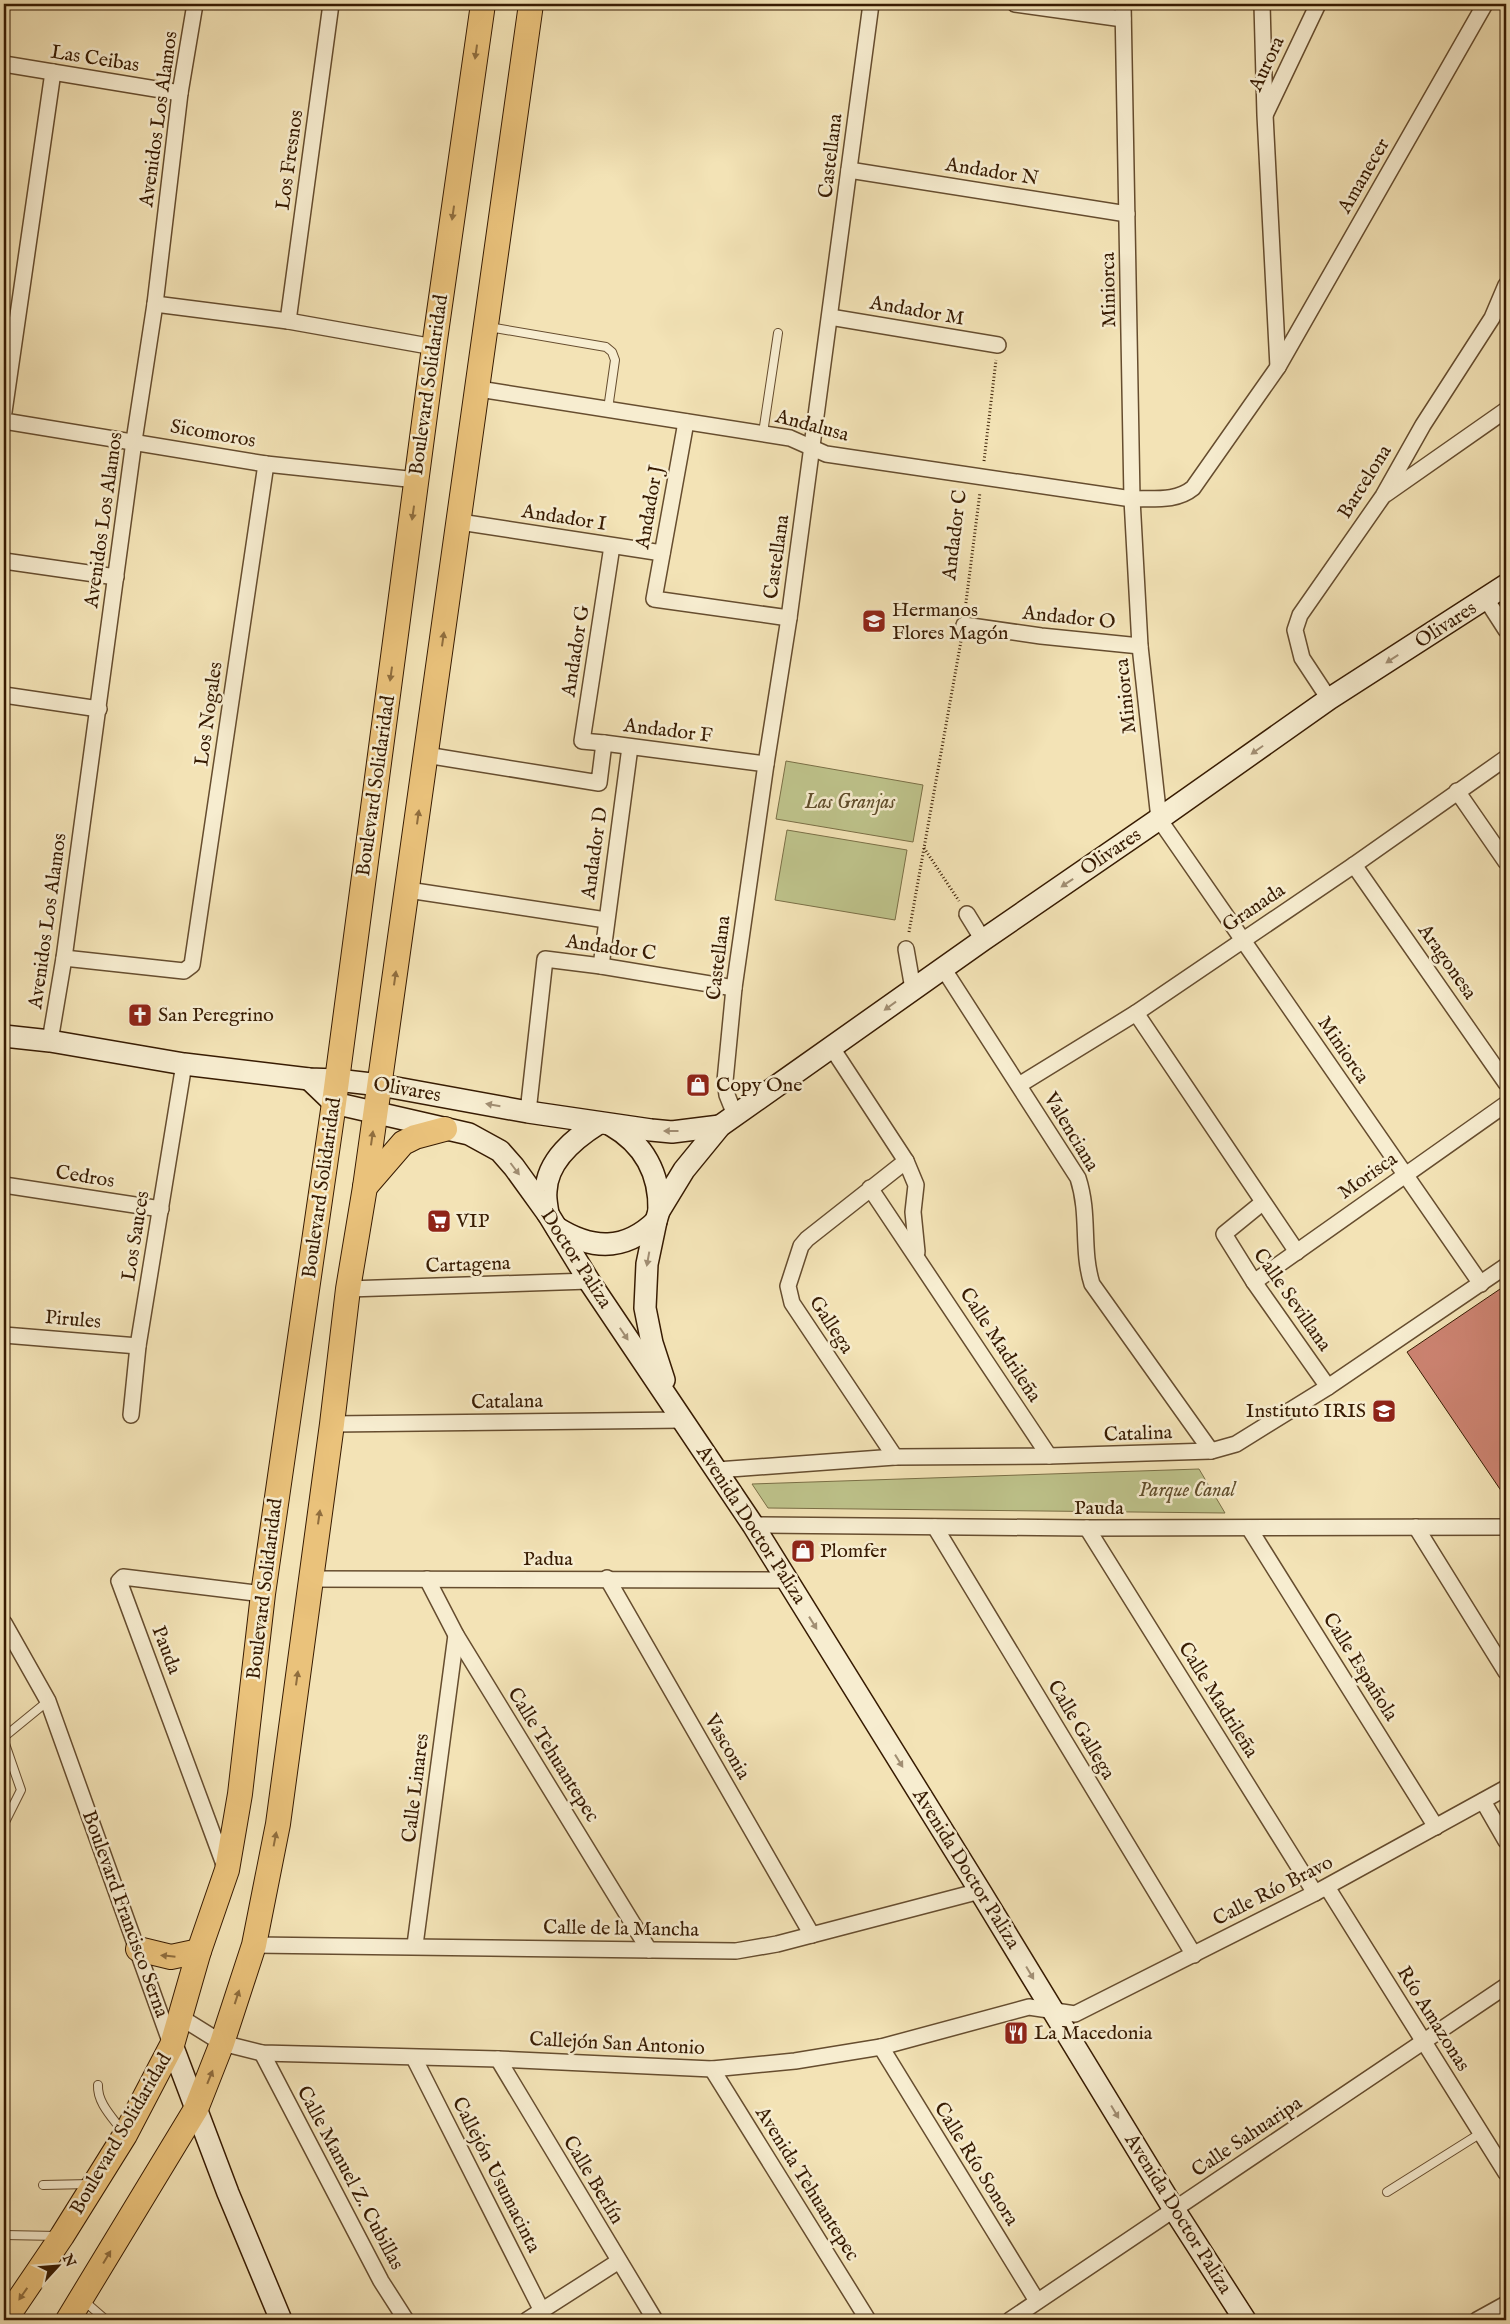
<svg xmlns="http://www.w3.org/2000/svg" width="1510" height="2324" font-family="'IM FELL English',serif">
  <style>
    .green { fill: #bec38b; stroke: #7a6f46 }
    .building { fill: #cc8371; stroke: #371b02 }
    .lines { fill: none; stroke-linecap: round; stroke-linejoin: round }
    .lane-casing { stroke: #664d2f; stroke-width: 10 }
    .street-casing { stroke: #664d2f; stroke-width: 18 }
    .secondary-casing { stroke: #371b02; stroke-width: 24 }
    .primary-casing { stroke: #371b02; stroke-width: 26 }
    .path { stroke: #371b02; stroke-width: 3; stroke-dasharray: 1 2.5; stroke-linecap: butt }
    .lane { stroke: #f7edd0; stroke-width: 8 }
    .street { stroke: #f7edd0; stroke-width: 15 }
    .secondary { stroke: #f7edd0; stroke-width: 21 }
    .primary { stroke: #eac27b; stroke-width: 24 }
    .oneway { fill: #906e3e }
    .oneway2 { fill: #a18e73 }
    .labels { text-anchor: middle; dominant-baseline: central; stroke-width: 5; stroke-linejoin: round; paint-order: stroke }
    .street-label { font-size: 20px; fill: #371b02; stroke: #f7edd0 }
    .poi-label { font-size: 20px; fill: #371b02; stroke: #f7edd0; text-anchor: start }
    .park-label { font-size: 20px; font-style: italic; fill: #604d2b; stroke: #f7edd0 }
  </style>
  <rect width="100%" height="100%" fill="#f3e3b6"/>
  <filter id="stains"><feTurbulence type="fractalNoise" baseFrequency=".004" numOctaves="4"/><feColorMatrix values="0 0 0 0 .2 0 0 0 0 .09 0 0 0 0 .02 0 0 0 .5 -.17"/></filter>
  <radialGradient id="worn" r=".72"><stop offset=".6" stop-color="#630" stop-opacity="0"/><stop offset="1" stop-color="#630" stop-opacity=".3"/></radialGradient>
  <g class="green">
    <polygon points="786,761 923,785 913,842 776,819"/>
    <polygon points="787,830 907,850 895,920 775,900"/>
    <polygon points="1199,1469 1225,1513 768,1508 752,1484"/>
  </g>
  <polygon class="building" points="1506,1285 1506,1498 1407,1352"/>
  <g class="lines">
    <g class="lane-casing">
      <g id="lane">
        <polyline points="489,327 606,347 612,352 615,360 608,409"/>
        <polyline points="763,433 778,333"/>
        <polyline points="4,1737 48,1701"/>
        <polyline points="4,1741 21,1790 4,1824"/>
        <path d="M98,2085C97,2103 113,2118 123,2132"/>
        <polyline points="43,2185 90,2184"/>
        <polyline points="1387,2192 1481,2133"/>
        <polyline points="4,2235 58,2236"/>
        <polyline points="83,2300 106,2320"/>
      </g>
    </g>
    <g class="street-casing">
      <g id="street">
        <polyline points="1015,4 1123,19"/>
        <polyline points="1123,4 1132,499 1140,646 1159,819 1481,1284"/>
        <polyline points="1262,4 1265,115 1278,367"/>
        <polyline points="4,64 180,93"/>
        <polyline points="1266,113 1318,4"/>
        <polyline points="849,170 1127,214"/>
        <polyline points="155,304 288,321 434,347"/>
        <polyline points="830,317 998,345"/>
        <polyline points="288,321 331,4"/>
        <path d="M479,389L790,438L826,454L1132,499C1153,498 1176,502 1193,488L1278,367L1485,4"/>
        <polyline points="4,412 53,72"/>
        <polyline points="4,421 266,464 417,480"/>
        <polyline points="686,422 654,599 789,618"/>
        <polyline points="1386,494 1506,410"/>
        <polyline points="460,522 662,553"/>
        <polyline points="4,561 116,577"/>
        <polyline points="1486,599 1506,630"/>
        <polyline points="964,625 1041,636 1140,646"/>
        <polyline points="4,695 99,709"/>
        <polyline points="1329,699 1302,658 1295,630 1300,615 1383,496 1423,425 1492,318 1506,285"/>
        <polyline points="604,743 582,741 612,546"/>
        <polyline points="426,755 599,783 604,743 766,764"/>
        <polyline points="1457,791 1506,862"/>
        <polyline points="1354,865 1506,1083"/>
        <polyline points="408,890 606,920"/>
        <polyline points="967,914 983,940"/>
        <polyline points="906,949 913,989"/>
        <polyline points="64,958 184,971 192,965 266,464"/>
        <polyline points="601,966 630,747"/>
        <path d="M943,968L1078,1178C1090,1215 1081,1249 1092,1284L1211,1451"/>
        <polyline points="1136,1013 1297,1252"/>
        <polyline points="50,1041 64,958 134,441 155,304 180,93 195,4"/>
        <polyline points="832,1048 906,1161 916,1185 913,1212 917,1252"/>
        <polyline points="1019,1085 1136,1013 1354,865 1506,758"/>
        <polyline points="528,1112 545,959 601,966 734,988"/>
        <polyline points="735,1115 727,1095 725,1081 734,988 766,764 789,618 871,4"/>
        <polyline points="4,1185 161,1209"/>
        <polyline points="870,1188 1049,1456"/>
        <polyline points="1262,1203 1224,1234 1254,1282 1328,1387"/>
        <polyline points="1254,1282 1506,1104"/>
        <polyline points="348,1289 589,1281"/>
        <polyline points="4,1335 138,1346"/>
        <polyline points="131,1415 138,1346 184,1064"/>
        <polyline points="332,1424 683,1420"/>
        <polyline points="895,1457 792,1303 788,1286 801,1246 807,1239 906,1161"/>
        <polyline points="717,1470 895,1457 1049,1456 1211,1451 1236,1444 1328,1387 1506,1266"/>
        <polyline points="753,1525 1087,1528 1506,1527"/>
        <polyline points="935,1527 1194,1955"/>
        <polyline points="1416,1527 1506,1672"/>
        <polyline points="1087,1528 1315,1893"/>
        <polyline points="1249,1528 1436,1827"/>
        <polyline points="607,1578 812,1935"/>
        <polyline points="310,1579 787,1580"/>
        <polyline points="427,1579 456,1635 649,1950"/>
        <polyline points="4,1623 48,1701 171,2044"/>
        <polyline points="1483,1801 1506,1841"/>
        <polyline points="225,1867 119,1581 123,1577 263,1594"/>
        <polyline points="1327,1887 1506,2173"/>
        <polyline points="254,1945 736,1951 777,1944 980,1891"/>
        <polyline points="415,1945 456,1635"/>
        <polyline points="180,2017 222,2043 262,2053 498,2059 712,2069 795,2061 881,2047 1029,2007 1075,2014 1315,1893 1506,1788"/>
        <polyline points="881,2047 1037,2301"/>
        <polyline points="262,2053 381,2281 406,2320"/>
        <polyline points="414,2058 542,2311"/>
        <polyline points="498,2059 655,2320"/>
        <polyline points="712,2069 868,2320"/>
        <polyline points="527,2320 619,2261"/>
        <polyline points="1010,2320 1506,1986"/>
        <polyline points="1477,2320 1506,2304"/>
      </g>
    </g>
    <g class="secondary-casing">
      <g id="secondary">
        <polyline points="4,1036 50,1041 184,1064 309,1079 337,1080 380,1085 528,1112 651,1130 672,1132 720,1126"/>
        <polyline points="309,1079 334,1103 469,1134 500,1151 514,1167 548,1214 589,1281 753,1525 980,1891 1175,2211 1245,2320"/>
        <path d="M611,1125C644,1144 660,1174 659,1211"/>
        <path d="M548,1214C547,1206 545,1198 546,1191C547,1160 575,1138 599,1123"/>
        <path d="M557,1228C592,1250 625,1251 656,1221"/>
        <polyline points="664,1380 652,1343 645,1308 647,1264 656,1221 659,1211 684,1170 720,1126 983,940 1159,819 1329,699 1506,585"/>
        <polyline points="172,2045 228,2193 281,2320"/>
      </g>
    </g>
    <g class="primary-casing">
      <g id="primary">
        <polyline points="365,1187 403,1143 415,1137 445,1129"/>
        <polyline points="138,1949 171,1957 199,1951"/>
        <polyline points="5,2320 62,2236 125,2135 172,2045 199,1951 227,1870 240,1794 263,1594 334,1103 434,347 483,4"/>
        <polyline points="68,2320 196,2109 222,2043 254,1945 278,1824 332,1424 348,1289 365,1187 531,4"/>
      </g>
    </g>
    <g class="path">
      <polyline points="984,461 996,360"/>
      <polyline points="965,610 980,492"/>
      <polyline points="924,848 959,901"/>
      <polyline points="909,932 961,641"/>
    </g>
    <use href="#lane" class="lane"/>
    <use href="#street" class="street"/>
    <use href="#secondary" class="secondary"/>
    <use href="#primary" class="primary"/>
  </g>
  <defs><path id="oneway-solid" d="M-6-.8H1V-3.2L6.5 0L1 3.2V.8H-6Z" transform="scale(1.25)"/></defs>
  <g class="oneway">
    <use href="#oneway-solid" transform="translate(476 52) rotate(98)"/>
    <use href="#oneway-solid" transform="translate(453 213) rotate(98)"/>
    <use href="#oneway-solid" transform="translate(413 513) rotate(98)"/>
    <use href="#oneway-solid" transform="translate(443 639) rotate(-82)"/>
    <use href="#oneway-solid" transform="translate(391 674) rotate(98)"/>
    <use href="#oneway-solid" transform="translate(418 817) rotate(-82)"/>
    <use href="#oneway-solid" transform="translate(395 978) rotate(-82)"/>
    <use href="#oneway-solid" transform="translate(372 1138) rotate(-82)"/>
    <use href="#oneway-solid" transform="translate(319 1517) rotate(-82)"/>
    <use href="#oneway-solid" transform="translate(297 1678) rotate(-82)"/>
    <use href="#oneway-solid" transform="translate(275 1839) rotate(-79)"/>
    <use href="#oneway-solid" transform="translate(168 1956) rotate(-174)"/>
    <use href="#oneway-solid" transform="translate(237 1997) rotate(-72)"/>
    <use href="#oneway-solid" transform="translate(210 2077) rotate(-68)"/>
    <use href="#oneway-solid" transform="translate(107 2257) rotate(-59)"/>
    <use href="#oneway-solid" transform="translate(23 2294) rotate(125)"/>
  </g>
  <g class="oneway2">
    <use href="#oneway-solid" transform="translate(1392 659) rotate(147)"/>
    <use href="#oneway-solid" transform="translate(1257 750) rotate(145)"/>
    <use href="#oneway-solid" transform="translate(1067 883) rotate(146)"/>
    <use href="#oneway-solid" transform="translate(890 1006) rotate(144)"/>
    <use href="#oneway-solid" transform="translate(493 1105) rotate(-170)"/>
    <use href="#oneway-solid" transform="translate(671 1131) rotate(180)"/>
    <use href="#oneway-solid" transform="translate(515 1169) rotate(53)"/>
    <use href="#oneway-solid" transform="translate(648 1259) rotate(100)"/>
    <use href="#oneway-solid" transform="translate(624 1334) rotate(56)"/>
    <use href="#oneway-solid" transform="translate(813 1623) rotate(58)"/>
    <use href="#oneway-solid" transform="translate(899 1761) rotate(58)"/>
    <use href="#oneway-solid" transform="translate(1030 1973) rotate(59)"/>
    <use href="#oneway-solid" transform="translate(1115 2112) rotate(59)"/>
  </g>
  <defs>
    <g id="school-square" transform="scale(1.25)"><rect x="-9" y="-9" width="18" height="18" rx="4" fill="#8f2418" stroke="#f7edd0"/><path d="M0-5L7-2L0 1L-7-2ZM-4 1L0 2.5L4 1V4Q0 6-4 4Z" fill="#fff"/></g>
    <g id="church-square" transform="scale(1.25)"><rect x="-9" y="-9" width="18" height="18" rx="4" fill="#8f2418" stroke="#f7edd0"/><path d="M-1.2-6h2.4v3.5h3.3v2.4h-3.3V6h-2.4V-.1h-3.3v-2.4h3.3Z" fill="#fff"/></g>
    <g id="shop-square" transform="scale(1.25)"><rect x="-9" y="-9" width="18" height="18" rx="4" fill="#8f2418" stroke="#f7edd0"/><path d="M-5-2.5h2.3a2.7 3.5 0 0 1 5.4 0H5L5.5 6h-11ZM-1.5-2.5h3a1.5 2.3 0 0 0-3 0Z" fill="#fff"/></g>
    <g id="supermarket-square" transform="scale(1.25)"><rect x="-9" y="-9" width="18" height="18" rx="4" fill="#8f2418" stroke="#f7edd0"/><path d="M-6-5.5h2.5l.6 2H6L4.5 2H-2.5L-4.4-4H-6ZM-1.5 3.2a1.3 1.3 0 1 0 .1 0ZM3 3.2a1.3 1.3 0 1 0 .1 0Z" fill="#fff"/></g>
    <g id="restaurant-square" transform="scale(1.25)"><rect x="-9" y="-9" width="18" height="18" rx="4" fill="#8f2418" stroke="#f7edd0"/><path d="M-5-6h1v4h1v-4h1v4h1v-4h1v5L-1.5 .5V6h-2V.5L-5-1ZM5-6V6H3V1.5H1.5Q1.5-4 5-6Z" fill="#fff"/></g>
  </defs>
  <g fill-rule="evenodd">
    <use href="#school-square" x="874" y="621"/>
    <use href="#church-square" x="140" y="1015"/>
    <use href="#shop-square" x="698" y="1085"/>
    <use href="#supermarket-square" x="439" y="1221"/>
    <use href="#school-square" x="1384" y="1411"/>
    <use href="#shop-square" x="803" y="1551"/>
    <use href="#restaurant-square" x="1016" y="2033"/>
  </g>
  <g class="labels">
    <g class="street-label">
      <text transform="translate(95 59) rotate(9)">Las Ceibas</text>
      <text transform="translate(1267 64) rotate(-65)">Aurora</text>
      <text transform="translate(159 119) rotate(-82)">Avenidos Los Alamos</text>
      <text transform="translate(831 156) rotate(-83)">Castellana</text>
      <text transform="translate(290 160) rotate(-82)">Los Fresnos</text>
      <text transform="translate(992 172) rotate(9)">Andador N</text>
      <text transform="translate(1364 176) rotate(-60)">Amanecer</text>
      <text transform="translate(1109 290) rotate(-91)">Miniorca</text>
      <text transform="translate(917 311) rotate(10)">Andador M</text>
      <text transform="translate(429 385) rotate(-82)">Boulevard Solidaridad</text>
      <text transform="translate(812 426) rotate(15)">Andalusa</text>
      <text transform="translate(213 434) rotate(10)">Sicomoros</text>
      <text transform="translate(1365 482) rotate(-58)">Barcelona</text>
      <text transform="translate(650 507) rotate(-80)">Andador J</text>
      <text transform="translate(564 518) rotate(9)">Andador I</text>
      <text transform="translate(104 520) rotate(-82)">Avenidos Los Alamos</text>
      <text transform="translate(955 535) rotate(-83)">Andador C</text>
      <text transform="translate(777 557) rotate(-82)">Castellana</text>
      <text transform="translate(1069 618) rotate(6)">Andador O</text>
      <text transform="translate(1446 625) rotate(-33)">Olivares</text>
      <text transform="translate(576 651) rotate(-81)">Andador G</text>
      <text transform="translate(1126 696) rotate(-96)">Miniorca</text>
      <text transform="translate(209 714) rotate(-82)">Los Nogales</text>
      <text transform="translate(668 731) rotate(7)">Andador F</text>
      <text transform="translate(376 786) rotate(-82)">Boulevard Solidaridad</text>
      <text transform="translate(1111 852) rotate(-34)">Olivares</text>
      <text transform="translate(595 853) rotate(-82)">Andador D</text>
      <text transform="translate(1254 908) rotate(-34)">Granada</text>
      <text transform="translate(48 921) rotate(-82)">Avenidos Los Alamos</text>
      <text transform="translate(611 948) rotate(8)">Andador C</text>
      <text transform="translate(719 958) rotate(-83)">Castellana</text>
      <text transform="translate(1447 962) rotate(55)">Aragonesa</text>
      <text transform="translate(1343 1050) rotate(56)">Miniorca</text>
      <text transform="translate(407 1090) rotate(10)">Olivares</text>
      <text transform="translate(1071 1132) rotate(59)">Valenciana</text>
      <text transform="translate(1368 1176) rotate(-35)">Morisca</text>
      <text transform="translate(85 1177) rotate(9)">Cedros</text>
      <text transform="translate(322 1188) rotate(-82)">Boulevard Solidaridad</text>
      <text transform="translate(136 1236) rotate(-81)">Los Sauces</text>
      <text transform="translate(576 1259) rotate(57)">Doctor Paliza</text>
      <text transform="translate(468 1265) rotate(-2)">Cartagena</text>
      <text transform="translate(1292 1300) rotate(55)">Calle Sevillana</text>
      <text transform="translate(73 1320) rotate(5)">Pirules</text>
      <text transform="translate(831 1325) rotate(57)">Gallega</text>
      <text transform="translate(1000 1345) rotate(57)">Calle Madrileña</text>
      <text transform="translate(507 1402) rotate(-1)">Catalana</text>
      <text transform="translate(1138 1434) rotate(-2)">Catalina</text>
      <text x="1099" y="1508">Pauda</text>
      <text transform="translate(751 1525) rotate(57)">Avenida Doctor Paliza</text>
      <text x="548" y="1559">Padua</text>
      <text transform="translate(265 1589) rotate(-83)">Boulevard Solidaridad</text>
      <text transform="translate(166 1650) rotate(69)">Pauda</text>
      <text transform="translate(1360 1667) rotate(58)">Calle Española</text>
      <text transform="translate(1218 1700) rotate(58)">Calle Madrileña</text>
      <text transform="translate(1081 1730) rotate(59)">Calle Gallega</text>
      <text transform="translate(727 1747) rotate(60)">Vasconia</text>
      <text transform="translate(553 1755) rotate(58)">Calle Tehuantepec</text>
      <text transform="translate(416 1788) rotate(-83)">Calle Linares</text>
      <text transform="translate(966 1869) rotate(58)">Avenida Doctor Paliza</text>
      <text transform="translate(1273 1891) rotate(-27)">Calle Río Bravo</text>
      <text transform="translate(125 1914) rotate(70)">Boulevard Francisco Serna</text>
      <text transform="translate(621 1929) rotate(1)">Calle de la Mancha</text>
      <text transform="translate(1433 2019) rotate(58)">Río Amazonas</text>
      <text transform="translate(617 2044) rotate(3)">Callejón San Antonio</text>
      <text transform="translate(121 2134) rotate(-60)">Boulevard Solidaridad</text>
      <text transform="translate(1247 2137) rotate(-34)">Calle Sahuaripa</text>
      <text transform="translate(976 2164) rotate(58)">Calle Río Sonora</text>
      <text transform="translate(496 2175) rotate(63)">Callejón Usumacinta</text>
      <text transform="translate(350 2178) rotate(62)">Calle Manuel Z. Cubillas</text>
      <text transform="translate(593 2180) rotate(59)">Calle Berlín</text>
      <text transform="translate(807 2184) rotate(58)">Avenida Tehuantepec</text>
      <text transform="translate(1178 2214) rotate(58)">Avenida Doctor Paliza</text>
    </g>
    <g class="poi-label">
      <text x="892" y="610">Hermanos<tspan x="892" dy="23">Flores Magón</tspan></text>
      <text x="158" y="1015">San Peregrino</text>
      <text x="716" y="1085">Copy One</text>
      <text x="456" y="1221">VIP</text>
      <text x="1366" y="1411" text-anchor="end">Instituto IRIS</text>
      <text x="820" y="1551">Plomfer</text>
      <text x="1034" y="2033">La Macedonia</text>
    </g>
    <g class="park-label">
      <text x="850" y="802">Las Granjas</text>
      <text x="1187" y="1490">Parque Canal</text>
    </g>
  </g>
  <rect width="1510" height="2324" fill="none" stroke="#f3e3b6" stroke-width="20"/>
  <rect x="5" y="5" width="1500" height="2314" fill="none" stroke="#371b02" stroke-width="2.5"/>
  <rect x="10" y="10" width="1490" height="2304" fill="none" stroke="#371b02"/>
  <g transform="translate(58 2266) rotate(64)" stroke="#f7edd0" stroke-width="4" paint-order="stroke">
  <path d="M0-4L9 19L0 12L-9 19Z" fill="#371b02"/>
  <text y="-8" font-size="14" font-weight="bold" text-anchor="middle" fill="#371b02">N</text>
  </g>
  <rect width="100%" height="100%" filter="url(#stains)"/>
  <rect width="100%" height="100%" fill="url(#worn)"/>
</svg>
